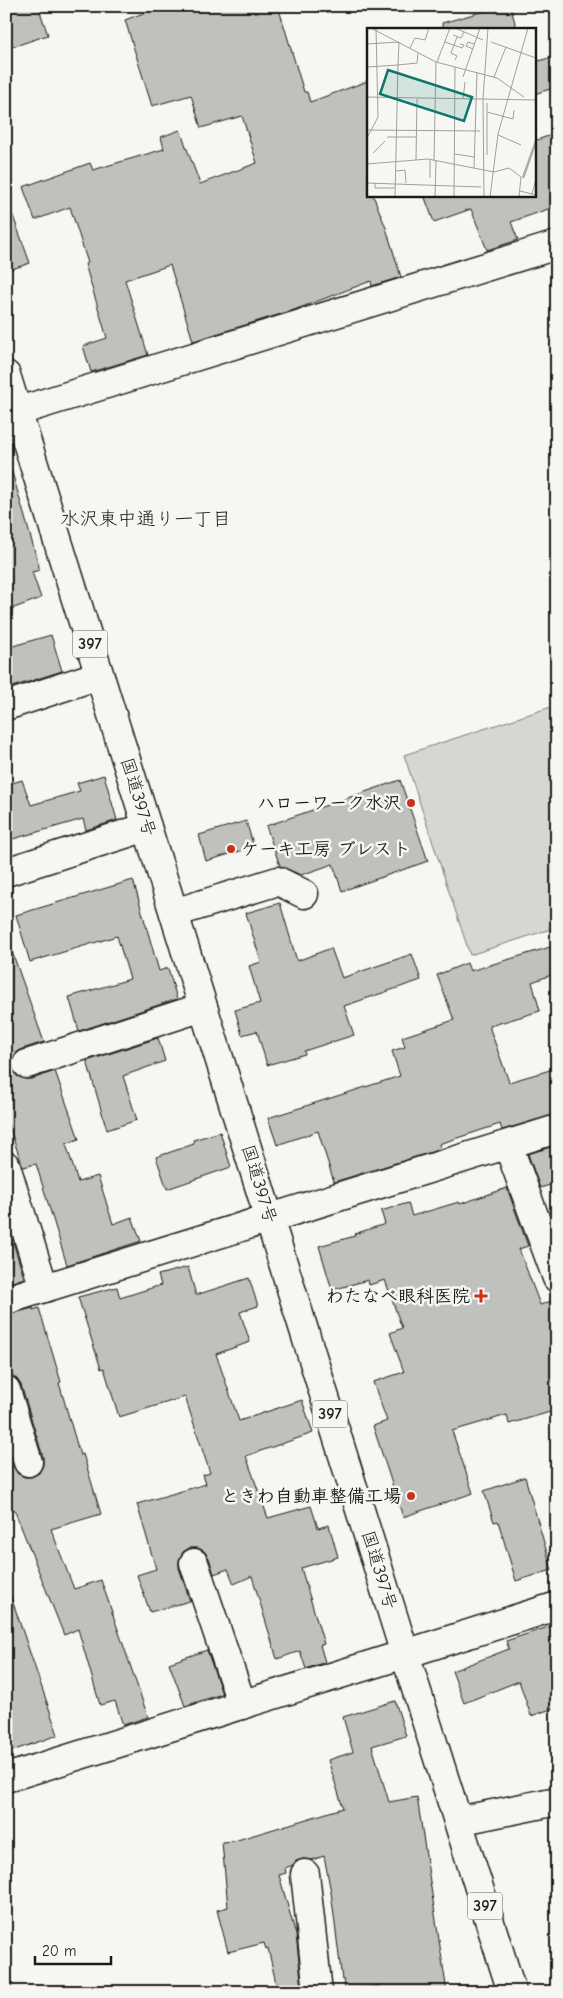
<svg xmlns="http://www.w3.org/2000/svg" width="563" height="1998" font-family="'Comic Neue','Klee One',sans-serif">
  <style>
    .green { fill: #d6d6d2; stroke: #797977 }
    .building { fill: #c0c0bd; stroke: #1c1c1c }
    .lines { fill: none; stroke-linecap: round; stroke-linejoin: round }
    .street-casing { stroke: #1c1c1c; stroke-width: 31 }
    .secondary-casing { stroke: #1c1c1c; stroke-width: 31 }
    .highway-casing { stroke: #1c1c1c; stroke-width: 31 }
    .street { stroke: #f6f6f2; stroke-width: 28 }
    .secondary { stroke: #f6f6f2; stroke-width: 28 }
    .highway { stroke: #f6f6f2; stroke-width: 28 }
    .poi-dot { fill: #c8321e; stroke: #f6f6f2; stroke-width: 2 }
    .labels { text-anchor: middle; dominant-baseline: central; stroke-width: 5; stroke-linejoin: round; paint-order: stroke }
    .shield { fill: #f6f6f2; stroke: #5d5d5c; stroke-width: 1 }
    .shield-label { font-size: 16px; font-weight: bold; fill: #1c1c1c }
    .street-label { font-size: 18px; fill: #1c1c1c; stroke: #f6f6f2 }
    .poi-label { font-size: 18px; font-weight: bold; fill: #1c1c1c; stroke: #f6f6f2; text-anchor: end }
    .neighbourhood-label { font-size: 19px; fill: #1c1c1c; stroke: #f6f6f2 }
    .inset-river { fill: none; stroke: #acaca9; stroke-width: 2.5 }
    .inset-road { fill: none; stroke: #9f9f9c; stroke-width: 1 }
    .view { fill: #0f766e; fill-opacity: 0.15; stroke: #0f766e; stroke-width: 2.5 }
    .inset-edge { fill: none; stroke: #1c1c1c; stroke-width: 2.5 }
  </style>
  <rect width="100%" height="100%" fill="#f6f6f2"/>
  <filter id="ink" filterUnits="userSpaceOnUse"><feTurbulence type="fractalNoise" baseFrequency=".02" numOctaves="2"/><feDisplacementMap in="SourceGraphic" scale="10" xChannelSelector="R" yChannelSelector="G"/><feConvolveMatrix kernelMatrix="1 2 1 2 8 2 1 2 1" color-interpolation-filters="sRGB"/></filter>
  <g filter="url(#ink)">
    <polygon class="green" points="557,705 557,927 470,955 404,755"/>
    <g class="building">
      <polygon points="6,6 38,6 48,35 6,49"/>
      <polygon points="162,6 278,6 304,92 307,92 310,102 368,81 368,195 373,195 386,228 401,277 372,286 371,281 294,310 193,341 170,265 125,280 148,355 91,372 83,346 107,338 85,264 88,263 70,207 35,220 23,187 90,163 93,170 164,149 161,137 180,130 200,184 257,163 242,116 201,128 191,95 152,106 125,20"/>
      <polygon points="486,6 510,6 517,29 443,29 442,23 488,10"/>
      <polygon points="557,56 557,87 534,94 534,62"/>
      <polygon points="557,133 557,206 511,222 518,240 487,250 471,209 434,222 424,195 534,195 534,141"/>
      <polygon points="6,205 9,205 30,263 6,271"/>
      <polygon points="12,472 40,570 32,572 41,598 6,611 6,473"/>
      <polygon points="51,635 62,671 6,689 6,648"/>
      <polygon points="104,775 117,820 86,830 83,819 6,841 6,785 22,780 31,805 80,791 77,783"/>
      <polygon points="400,780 428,861 342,891 333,864 301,875 280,866 266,826"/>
      <polygon points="246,821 254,847 206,861 199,835"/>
      <polygon points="133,880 159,971 168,968 177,999 79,1031 69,997 130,979 117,936 30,962 16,915"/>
      <polygon points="280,903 297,961 331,948 342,978 412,954 421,980 344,1006 354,1035 304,1051 305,1054 267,1065 257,1031 242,1035 235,1010 260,1003 249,966 261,962 246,913"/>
      <polygon points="9,943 44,1042 22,1049 16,1053 12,1061 12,1069 17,1076 24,1079 32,1079 55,1071 79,1139 66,1144 78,1182 98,1176 113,1224 132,1217 141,1241 67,1265 36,1164 23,1167 6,1118 6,944"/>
      <polygon points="557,945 557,973 532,982 540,1011 490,1026 490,1029 509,1082 557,1068 557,1114 502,1130 500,1124 439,1144 441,1149 334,1182 318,1131 277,1145 268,1118 400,1076 392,1051 405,1047 402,1037 454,1020 437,975 467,963 470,971"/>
      <polygon points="158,1038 165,1061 123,1076 137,1120 107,1130 87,1061"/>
      <polygon points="220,1132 231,1167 167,1189 156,1157 194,1144 193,1140"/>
      <polygon points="557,1145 557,1183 540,1188 528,1154"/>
      <polygon points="507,1188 528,1246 519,1249 540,1305 557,1299 557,1410 509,1424 507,1415 452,1431 473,1493 403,1517 373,1426 387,1421 373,1382 404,1372 390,1333 402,1328 385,1280 369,1285 368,1280 332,1290 319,1246 355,1236 354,1234 385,1224 381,1211 408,1203 412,1216 459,1202 460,1204"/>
      <polygon points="6,1219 24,1278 6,1284"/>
      <polygon points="188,1267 196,1295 249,1278 258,1306 240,1312 250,1342 216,1354 239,1421 302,1400 313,1433 246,1456 268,1518 311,1506 318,1528 329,1525 338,1557 301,1568 324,1644 320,1645 325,1662 306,1669 300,1651 277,1659 252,1576 234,1584 228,1569 214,1574 209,1558 204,1551 198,1548 189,1548 183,1552 179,1560 179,1568 190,1601 150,1612 137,1575 156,1569 137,1504 206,1484 203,1475 210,1473 185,1397 119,1417 104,1368 101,1369 78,1297 117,1287 120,1298 161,1285 158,1275"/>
      <polygon points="33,1308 33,1310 39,1308 61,1382 59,1383 80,1455 83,1454 101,1514 51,1529 74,1589 101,1580 148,1717 123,1725 115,1701 100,1705 78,1629 64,1635 14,1509 6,1512 6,1468 13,1466 18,1474 25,1477 32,1477 39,1473 43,1465 43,1457 21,1385 16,1378 6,1375 6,1315"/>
      <polygon points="525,1477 552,1570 516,1581 498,1521 494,1522 484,1491"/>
      <polygon points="10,1594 58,1735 6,1753 6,1595"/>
      <polygon points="557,1624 557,1707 531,1716 519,1681 464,1703 452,1671 509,1649 506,1641"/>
      <polygon points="207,1650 222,1694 185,1706 169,1663"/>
      <polygon points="395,1701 406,1736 372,1746 389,1802 417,1797 447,1992 380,1992 379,1986 345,1990 344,1980 342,1980 331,1892 324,1856 312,1860 303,1859 296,1861 293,1865 285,1868 286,1873 279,1875 296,1935 302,1988 278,1992 268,1948 266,1949 264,1943 228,1952 217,1910 228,1907 222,1842 234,1841 343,1808 328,1760 353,1752 343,1717"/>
    </g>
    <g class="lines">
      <g class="street-casing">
        <g id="street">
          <polyline points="6,415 557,245"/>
          <polyline points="6,706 99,675"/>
          <polyline points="6,872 147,827"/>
          <polyline points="174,913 278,881 304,894"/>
          <polyline points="27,1064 203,1007"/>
          <polyline points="508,1145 557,1278"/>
          <polyline points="6,1166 44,1288"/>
          <polyline points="6,1300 557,1129"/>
          <polyline points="6,1390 28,1462"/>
          <polyline points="194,1563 242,1705"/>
          <polyline points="405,1654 557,1606"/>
          <polyline points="458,1821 557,1801"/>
          <polyline points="305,1874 318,1992"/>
        </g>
      </g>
      <g class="secondary-casing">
        <polyline id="secondary" points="6,1778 405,1654"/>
      </g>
      <g class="highway-casing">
        <polyline id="highway" points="6,375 405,1654 512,1992"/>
      </g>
      <use href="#street" class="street"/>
      <use href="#secondary" class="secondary"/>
      <use href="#highway" class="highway"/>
    </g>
  </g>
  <g class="poi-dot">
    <circle cx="411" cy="803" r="5"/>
    <circle cx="231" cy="849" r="5"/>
    <path d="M478.5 1288.5h5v5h5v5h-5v5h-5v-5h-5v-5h5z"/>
    <circle cx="411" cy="1496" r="5"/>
  </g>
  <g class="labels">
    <g class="shield">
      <rect x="72.5" y="630.5" width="35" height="27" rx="4"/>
      <rect x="312.5" y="1400.5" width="35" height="27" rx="4"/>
      <rect x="467.5" y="1892.5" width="35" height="27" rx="4"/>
    </g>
    <g class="shield-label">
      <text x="90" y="644">397</text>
      <text x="330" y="1414">397</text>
      <text x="485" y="1906">397</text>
    </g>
    <g class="street-label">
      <text transform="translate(138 797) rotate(73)">国道397号</text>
      <text transform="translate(259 1184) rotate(73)">国道397号</text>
      <text transform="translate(379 1570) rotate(73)">国道397号</text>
    </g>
    <g class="poi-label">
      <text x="401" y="803">ハローワーク水沢</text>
      <text x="241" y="849" text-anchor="start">ケーキ工房 ブレスト</text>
      <text x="470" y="1296">わたなべ眼科医院</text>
      <text x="401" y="1496">ときわ自動車整備工場</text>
    </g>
    <g class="neighbourhood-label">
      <text x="146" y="519">水沢東中通り一丁目</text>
    </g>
  </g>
  <g transform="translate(367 28)">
    <rect width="169" height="169" fill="#f6f6f2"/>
    <path class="inset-river" d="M156,150L169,113"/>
    <path class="inset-road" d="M4,0L69,34L130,50L157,69M88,0L116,12M86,7L94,10L97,4M78,14L95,20L97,17L93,16M124,14L169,30M0,16L32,14L31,37L50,35L51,25M43,20L48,10L58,12L62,0M106,21L99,18L101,14L107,16M88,32L90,28L84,25L90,9M70,34L83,0M0,39L31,37L28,169M96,49L113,0M127,49L139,19M0,69L169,72M96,71L98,54M120,75V127M120,84L146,91L147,82M0,102L113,103M131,107L154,117M20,109H49M0,110L11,89L9,0M6,125L18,113M88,126L107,129M49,132L50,71M67,133L69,34M0,136L61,131L127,144L142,140L154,149L152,169M107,140L110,44M29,143L38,142L39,155M63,150V132M0,155L114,159M8,155V160H28M153,163L169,167M165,166L169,151M68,169L69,133M87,169L88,39M117,169L116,71L121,0M123,169L131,106L161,0"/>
    <path class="view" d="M21,42L105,69L97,93L13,66Z"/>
    <rect width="169" height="169" class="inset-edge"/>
  </g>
  <rect width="563" height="1998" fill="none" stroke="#f6f6f2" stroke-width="25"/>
  <rect x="12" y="12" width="538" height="1973" fill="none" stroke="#1c1c1c" stroke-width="2" filter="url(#ink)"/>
  <path d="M35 1956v8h76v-8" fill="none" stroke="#1c1c1c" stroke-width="2.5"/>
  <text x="42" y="1956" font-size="15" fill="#1c1c1c" stroke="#f6f6f2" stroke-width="4" paint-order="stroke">20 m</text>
</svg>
